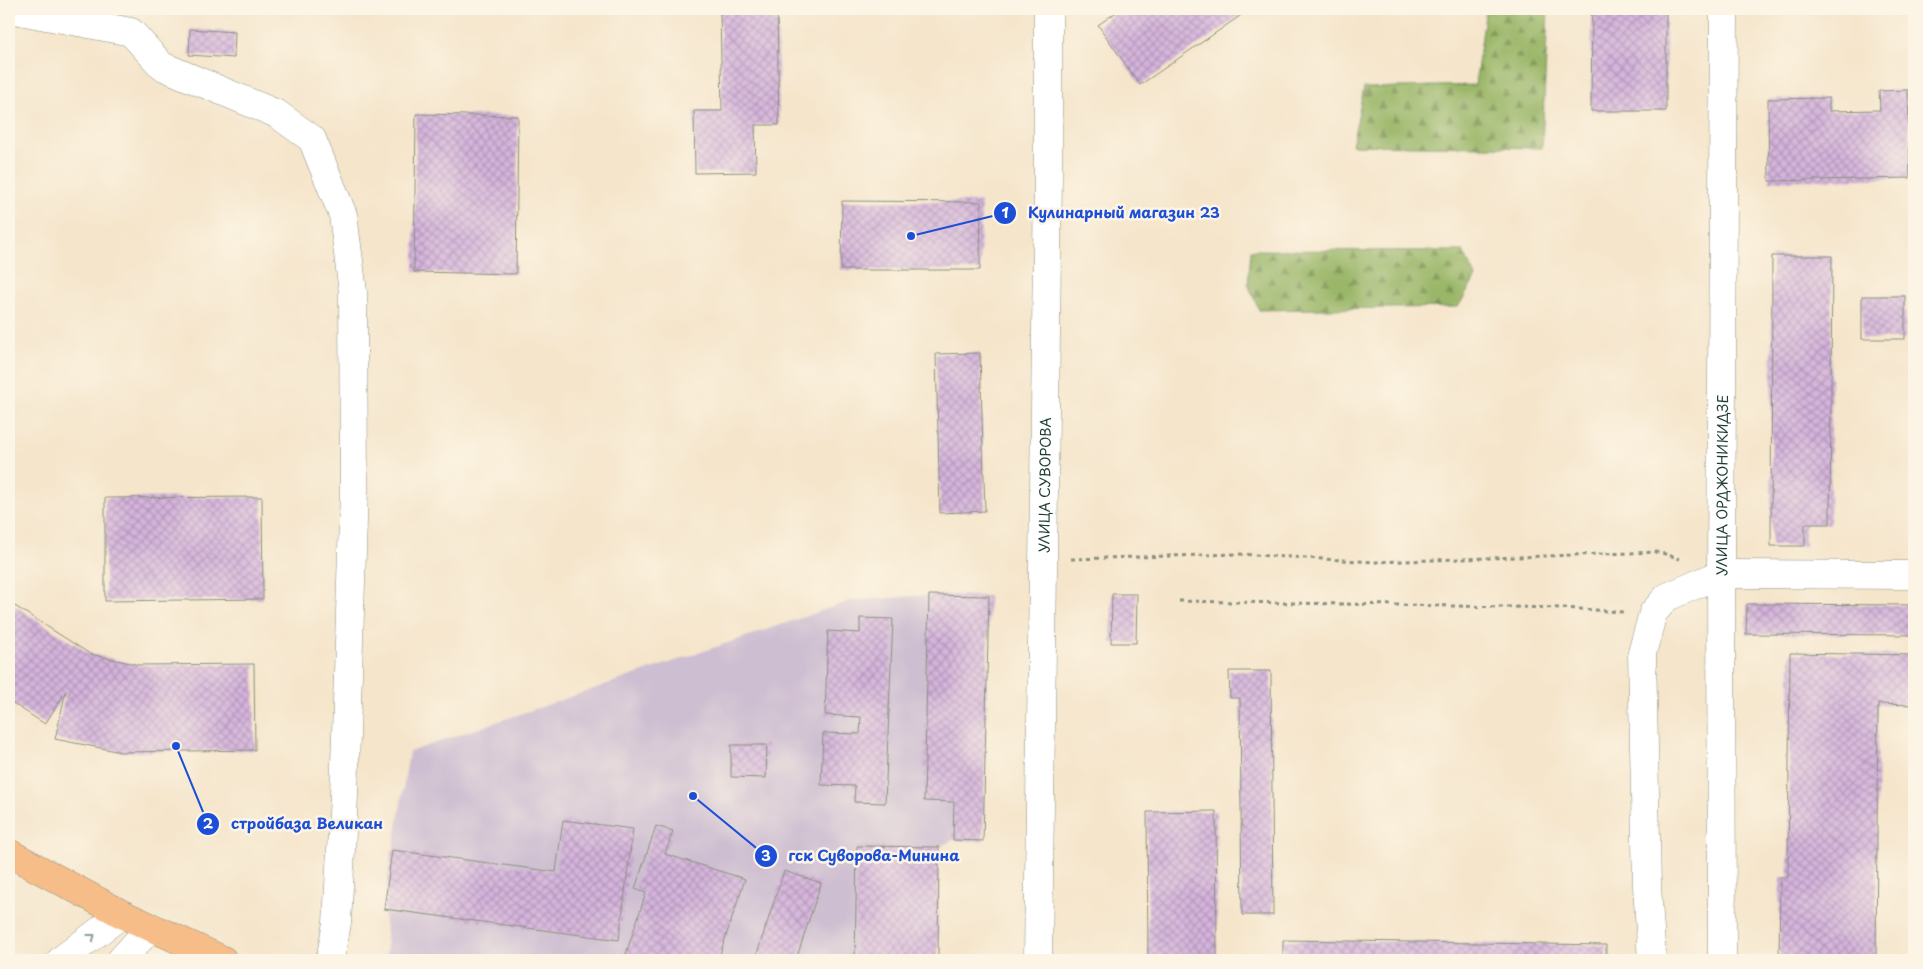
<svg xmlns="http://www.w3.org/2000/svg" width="1923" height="969" font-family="'Playpen Sans',sans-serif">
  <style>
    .industrial { fill: #cebed1 }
    .forest { fill: url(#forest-firs); stroke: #5c7a4e }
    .building { fill: url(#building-cross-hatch) }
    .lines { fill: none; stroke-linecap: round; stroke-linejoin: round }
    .minor-casing { stroke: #8a9180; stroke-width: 29 }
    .major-casing { stroke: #8a9180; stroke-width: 29 }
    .path { stroke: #8a9180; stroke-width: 3; stroke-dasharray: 4 4; stroke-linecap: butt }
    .minor { stroke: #fff; stroke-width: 28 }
    .major { stroke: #f7bd88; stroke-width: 28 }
    .oneway { stroke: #8f9e9a }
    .labels { text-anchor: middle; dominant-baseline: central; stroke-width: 5; stroke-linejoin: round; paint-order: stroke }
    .street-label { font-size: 14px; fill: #1f3d34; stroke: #fcf5e5 }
    .leader { fill: none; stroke: #1d4ed8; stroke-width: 2 }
    .callout-dot { fill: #1d4ed8; stroke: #fcf5e5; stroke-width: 2 }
    .mark-label { font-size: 15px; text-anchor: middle; font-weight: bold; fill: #fff }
    .callout-label { font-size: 15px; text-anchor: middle; font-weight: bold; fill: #1d4ed8; stroke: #fcf5e5; stroke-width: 5; stroke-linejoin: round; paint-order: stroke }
  </style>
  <defs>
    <pattern id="forest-firs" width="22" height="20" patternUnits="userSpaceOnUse" patternTransform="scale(1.25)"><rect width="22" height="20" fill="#9ab668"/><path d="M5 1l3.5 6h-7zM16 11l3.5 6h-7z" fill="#7d9556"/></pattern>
    <pattern id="building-cross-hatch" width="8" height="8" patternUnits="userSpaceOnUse" patternTransform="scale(1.25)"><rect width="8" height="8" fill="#d6b4dd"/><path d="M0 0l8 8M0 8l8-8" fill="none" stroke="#ad94b4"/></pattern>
  </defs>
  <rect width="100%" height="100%" fill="#fcf5e5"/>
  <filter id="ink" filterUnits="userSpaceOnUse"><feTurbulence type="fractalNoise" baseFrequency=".02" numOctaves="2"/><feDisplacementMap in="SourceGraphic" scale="10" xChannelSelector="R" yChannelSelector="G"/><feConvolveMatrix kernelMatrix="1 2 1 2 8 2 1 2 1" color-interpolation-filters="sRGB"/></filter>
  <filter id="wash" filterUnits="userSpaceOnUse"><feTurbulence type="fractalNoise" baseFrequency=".0096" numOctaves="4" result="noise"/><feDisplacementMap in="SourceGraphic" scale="20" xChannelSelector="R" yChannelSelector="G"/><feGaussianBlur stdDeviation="1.12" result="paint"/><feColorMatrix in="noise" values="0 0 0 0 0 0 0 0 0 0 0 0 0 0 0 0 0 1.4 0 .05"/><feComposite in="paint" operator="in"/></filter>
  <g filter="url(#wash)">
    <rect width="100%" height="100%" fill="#f5e5cb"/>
    <polygon class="industrial" points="929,595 989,596 983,841 953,840 939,847 857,846 855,960 386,960 387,949 384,909 409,752 850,601"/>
    <g class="forest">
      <polygon points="1486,9 1548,9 1542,148 1352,145 1364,88 1475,85"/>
      <polygon points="1251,250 1463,251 1476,277 1458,307 1259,310 1248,284"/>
    </g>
    <g id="blocks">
      <g class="building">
        <polygon points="720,9 777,9 779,125 755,125 756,172 695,173 694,111 722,111"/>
        <polygon points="1121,9 1250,9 1140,85 1098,25"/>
        <polygon points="1592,9 1666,9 1666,111 1591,111"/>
        <polygon points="190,29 235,32 234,58 189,55"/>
        <polygon points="1908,90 1910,178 1769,181 1768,99 1829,98 1829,111 1880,110 1879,91"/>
        <polygon points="416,114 518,116 516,274 414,272"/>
        <polygon points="842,201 981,202 980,270 841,270"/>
        <polygon points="1772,256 1832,256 1830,524 1805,524 1805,546 1771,546"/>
        <rect x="1862" y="296" width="43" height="43"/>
        <polygon points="980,353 985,511 940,513 936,354"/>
        <polygon points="262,497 263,599 105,601 105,498"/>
        <polygon points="1112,594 1137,594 1136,643 1111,643"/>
        <polygon points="929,595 989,596 983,841 953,840 954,802 924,801"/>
        <polygon points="1747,604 1914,605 1914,635 1746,634"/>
        <polygon points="15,606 90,654 139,665 254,664 255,750 121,752 55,739 66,691 45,724 9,701 9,616"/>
        <polygon points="860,618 893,619 885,803 854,802 855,786 821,785 823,733 860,734 861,717 825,715 828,631 860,633"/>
        <polygon points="1790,653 1914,655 1914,705 1878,704 1876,960 1779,960 1780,877 1788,877"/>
        <polygon points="1229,671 1271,671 1273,915 1242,915 1240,698 1230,698"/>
        <polygon points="731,745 767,745 766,778 731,777"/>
        <polygon points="1216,811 1217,960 1148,960 1147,812"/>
        <polygon points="563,820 633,829 619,940 384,909 392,850 556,872"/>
        <polygon points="656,826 673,831 665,854 745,879 718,960 624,960 646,893 635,889"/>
        <polygon points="857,846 939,847 938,960 855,960"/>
        <polygon points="784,871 821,883 796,960 755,960"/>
        <polygon points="1283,940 1606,945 1606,960 1283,960"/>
      </g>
    </g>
  </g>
  <g filter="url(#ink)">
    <use href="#blocks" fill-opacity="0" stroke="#8a9180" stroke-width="1"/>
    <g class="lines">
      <g class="minor-casing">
        <g id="minor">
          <polyline points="9,9 131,32 162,66 277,114 312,139 343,215 353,292 354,490 344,795 337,923 330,960"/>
          <polyline points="61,960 122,914"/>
          <polyline points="121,960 151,927"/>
          <path id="s1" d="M1038,960L1048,175V9"/>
          <polyline points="1652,960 1647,886 1642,653 1653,613 1667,597 1721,574 1914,575"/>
          <path id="s2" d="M1722,960L1721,574L1724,9"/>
        </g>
      </g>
      <g class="major-casing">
        <polyline id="major" points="9,853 122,914 223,960"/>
      </g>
      <g class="path">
        <polyline points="1071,559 1237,554 1376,562 1659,552 1680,559"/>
        <polyline points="1179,601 1564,608 1623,612"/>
      </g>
      <use href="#minor" class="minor"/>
      <use href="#major" class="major"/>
    </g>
    <defs><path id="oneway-chevron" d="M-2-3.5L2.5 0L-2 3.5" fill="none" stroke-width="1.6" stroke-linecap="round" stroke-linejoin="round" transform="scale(1.25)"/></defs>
    <use class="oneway" href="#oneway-chevron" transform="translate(92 937) rotate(-37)"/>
  </g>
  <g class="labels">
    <g class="street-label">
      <text stroke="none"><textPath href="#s2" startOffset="475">УЛИЦА ОРДЖОНИКИДЗЕ</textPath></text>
      <text stroke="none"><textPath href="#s1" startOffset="475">УЛИЦА СУВОРОВА</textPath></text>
    </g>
  </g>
  <path class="leader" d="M911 236L1005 213M176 746L208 824M693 796L766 856"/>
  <g class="callout-dot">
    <circle cx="911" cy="236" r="5"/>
    <circle cx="176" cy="746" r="5"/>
    <circle cx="693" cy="796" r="5"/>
    <circle cx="1005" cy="213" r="12"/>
    <circle cx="208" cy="824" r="12"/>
    <circle cx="766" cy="856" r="12"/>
  </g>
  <g class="mark-label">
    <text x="1005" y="218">1</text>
    <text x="208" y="829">2</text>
    <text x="766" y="861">3</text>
  </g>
  <g class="callout-label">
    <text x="1124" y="218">Кулинарный магазин 23</text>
    <text x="307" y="829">стройбаза Великан</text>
    <text x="874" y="861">гск Суворова-Минина</text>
  </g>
  <rect width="1923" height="969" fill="none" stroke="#fcf5e5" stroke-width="30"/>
</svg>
